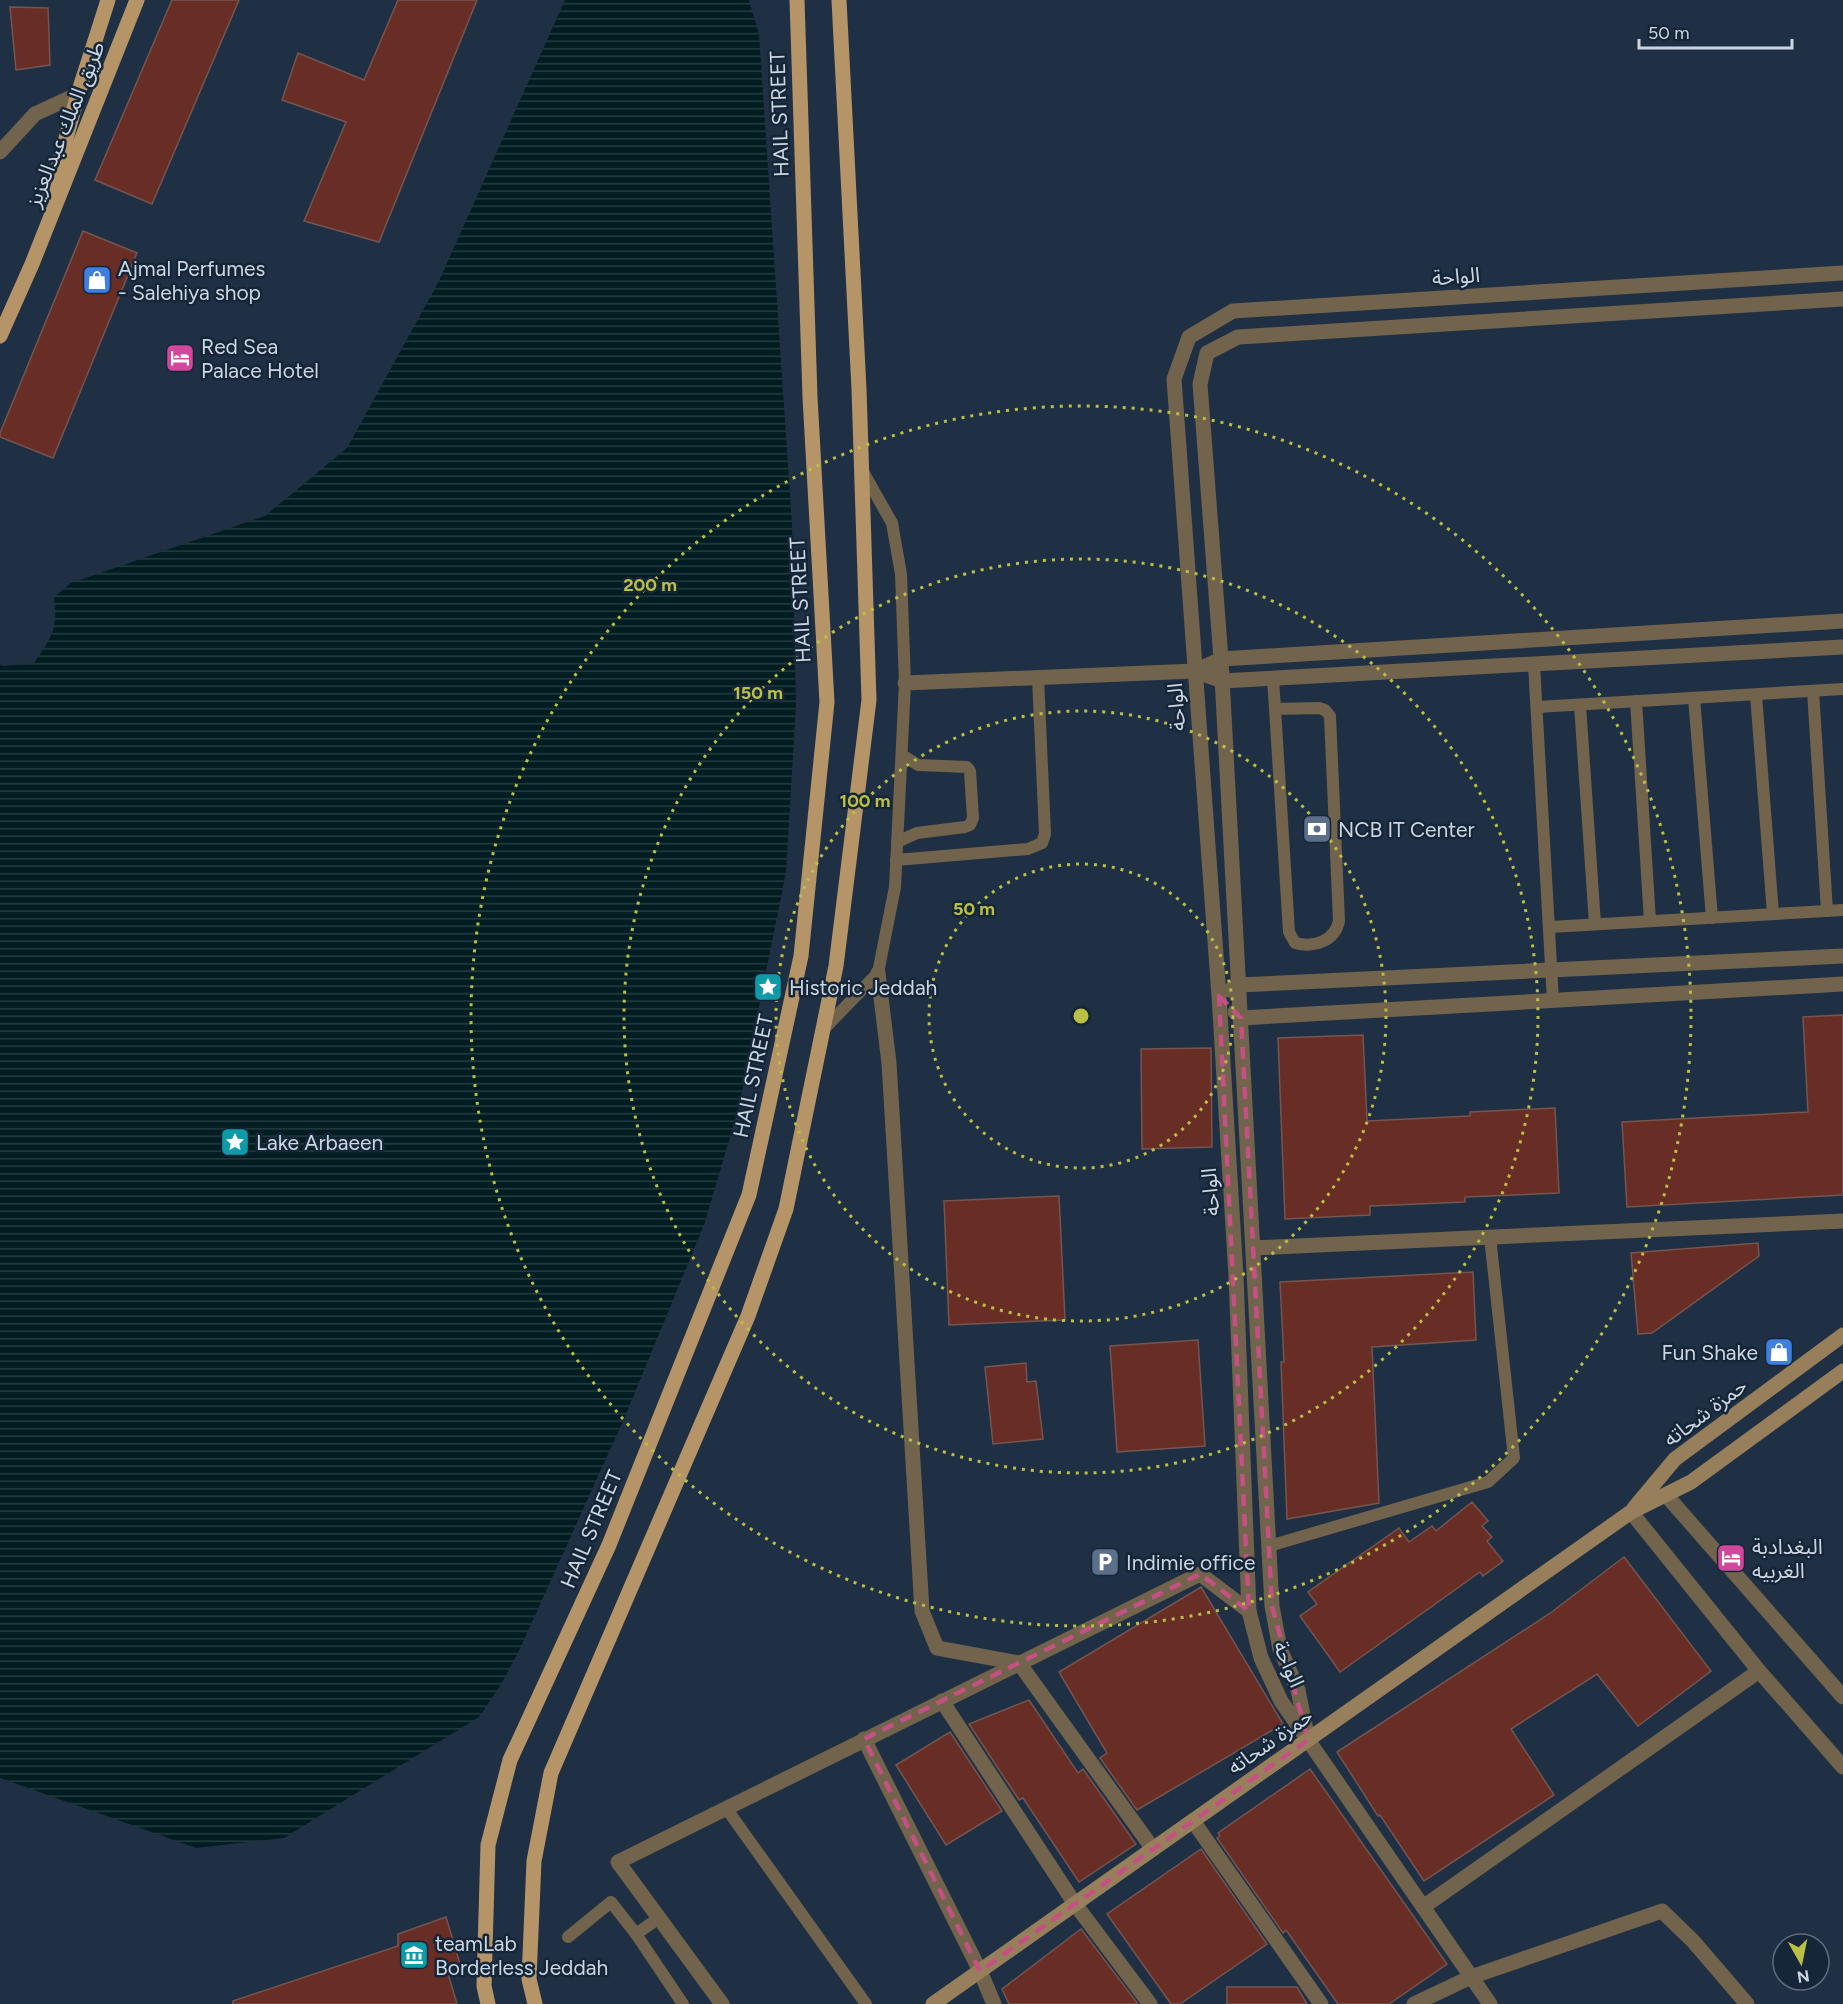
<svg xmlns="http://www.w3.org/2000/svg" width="1843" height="2004" font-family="Figtree,'Noto Sans Arabic',sans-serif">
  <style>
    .water { fill: url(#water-rules) }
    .building { fill: #682d25; stroke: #745550; stroke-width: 1.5 }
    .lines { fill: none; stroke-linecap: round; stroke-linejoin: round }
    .service { stroke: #72634c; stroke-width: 12 }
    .pedestrian { stroke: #72634c; stroke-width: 15 }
    .minor { stroke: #72634c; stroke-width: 15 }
    .secondary { stroke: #987f5c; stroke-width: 15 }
    .primary { stroke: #b59567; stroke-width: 15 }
    .marked { fill: none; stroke: #c55184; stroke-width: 4.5; stroke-dasharray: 12 8; stroke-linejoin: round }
    .ring { fill: none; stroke: #bbc044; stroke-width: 3; stroke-dasharray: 3 6 }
    .labels { text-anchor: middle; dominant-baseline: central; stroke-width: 5; stroke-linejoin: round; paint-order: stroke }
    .street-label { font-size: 21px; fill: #ccd6e3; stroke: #162639 }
    .poi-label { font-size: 21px; fill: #ccd6e3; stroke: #162639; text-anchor: start }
    .centre { fill: #bbc044; stroke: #162639; stroke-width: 3 }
    .ring-label { font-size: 18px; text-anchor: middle; font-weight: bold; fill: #bbc044; stroke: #162639; stroke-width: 5; stroke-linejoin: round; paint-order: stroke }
  </style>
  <defs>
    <pattern id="water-rules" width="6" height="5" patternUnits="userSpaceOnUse" patternTransform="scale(1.5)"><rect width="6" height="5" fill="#011d21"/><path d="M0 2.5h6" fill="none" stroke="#253d41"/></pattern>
  </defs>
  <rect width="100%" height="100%" fill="#203044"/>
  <path class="water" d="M565,0H749L759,34L792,525L796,705L786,872L739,1107L704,1225L624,1419L518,1653L500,1686L479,1717L284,1838L196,1848L0,1778V665L4,666L34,663C52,637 58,629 54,597L71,583L265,516L347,448L438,283Z"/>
  <g class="building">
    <polygon points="172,0 239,0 152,204 95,180"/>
    <polygon points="398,0 477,0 379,242 304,221 346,122 282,100 298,53 364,80"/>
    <polygon points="10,7 48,8 50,65 16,70"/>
    <polygon points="83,231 137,253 53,458 0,437 0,433"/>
    <polygon points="1843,1015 1843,1195 1627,1207 1622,1122 1808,1112 1803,1017"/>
    <polygon points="1363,1035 1367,1121 1470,1116 1470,1112 1555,1108 1559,1193 1465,1197 1465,1202 1370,1206 1370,1215 1285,1219 1278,1038"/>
    <polygon points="1211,1048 1212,1147 1142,1149 1141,1049"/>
    <polygon points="1059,1196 1065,1320 949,1325 944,1201"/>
    <polygon points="1758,1243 1759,1256 1652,1333 1638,1334 1631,1253"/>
    <polygon points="1473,1272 1476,1340 1372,1347 1379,1503 1287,1519 1281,1362 1284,1362 1280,1282"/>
    <polygon points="1198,1340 1205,1446 1117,1452 1110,1346"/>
    <polygon points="1026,1363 1027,1382 1036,1381 1043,1439 993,1444 985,1367"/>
    <polygon points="1472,1502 1488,1521 1482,1526 1492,1537 1487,1541 1503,1561 1483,1576 1480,1572 1340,1672 1300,1616 1317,1604 1308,1592 1399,1528 1409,1542 1432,1526 1436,1531"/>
    <polygon points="1624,1557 1711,1671 1638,1726 1597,1674 1511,1729 1554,1795 1424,1881 1380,1815 1378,1816 1337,1752 1549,1614"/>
    <polygon points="1201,1587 1283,1724 1137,1810 1100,1758 1107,1753 1059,1672"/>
    <polygon points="1029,1700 1078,1773 1083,1769 1136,1844 1079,1882 1023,1798 1019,1800 969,1724"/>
    <polygon points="950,1732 1002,1811 946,1845 896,1765"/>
    <polygon points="1310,1769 1447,1964 1389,2004 1338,2004 1286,1930 1283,1933 1217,1838 1220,1836 1218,1833"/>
    <polygon points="1201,1849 1267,1944 1180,2004 1171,2004 1107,1914"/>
    <polygon points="446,1917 460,1964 447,1970 457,2004 233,2004 233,2001 398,1946 398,1934"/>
    <polygon points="1081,1929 1138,2004 1009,2004 1002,1989"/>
    <polygon points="1227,1987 1297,1987 1307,2004 1227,2004"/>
  </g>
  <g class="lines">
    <g class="service">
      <polyline points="1534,664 1553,1001"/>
      <path d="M1273,678L1275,709L1289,932L1295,943C1314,948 1335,941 1339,921L1330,716L1325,710L1319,708L1275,709"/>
      <polyline points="1813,691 1827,911"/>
      <polyline points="1756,695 1773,914"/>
      <polyline points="1694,698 1712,918"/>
      <polyline points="1636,701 1650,921"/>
      <polyline points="1580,705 1595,924"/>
      <polyline points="1537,707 1843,689"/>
      <polyline points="897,842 917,833 965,827 970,825 973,818 970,771 967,767 918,765 902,755"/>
      <polyline points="896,860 1028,849 1042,843 1045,834 1038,678"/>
      <polyline points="1550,927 1843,910"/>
      <polyline points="823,1030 878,973 895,887 905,683 901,574 892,523 862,470"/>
      <polyline points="1269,1546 1488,1482 1514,1458 1490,1237"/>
      <polyline points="726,1808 866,2004"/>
      <polyline points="636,1934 683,2004"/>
      <polyline points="568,1937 611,1902 636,1934 659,1918"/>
    </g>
    <polyline class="pedestrian" points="0,152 35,114 78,94"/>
    <g class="minor">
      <polyline points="1843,273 1233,311 1189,337 1174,379 1219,996 1236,1276 1249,1611 1261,1658 1281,1701 1308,1740 1298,1690 1280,1649 1272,1606 1221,659 1200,384 1207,353 1238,337 1843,299"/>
      <polyline points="1843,621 1221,659 1195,671 1222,681 1843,647"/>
      <polyline points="905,683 1195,671"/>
      <polyline points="878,973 889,1063 922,1611 937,1648 1019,1663 1153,1849"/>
      <polyline points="1230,990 1239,985 1843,956"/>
      <polyline points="1235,1012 1241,1018 1843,984"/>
      <polyline points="1253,1248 1843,1221"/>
      <polyline points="1666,1495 1843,1697"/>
      <polyline points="1631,1512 1759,1671 1843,1767"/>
      <polyline points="942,1701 1075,1904 1150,2004"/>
      <polyline points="864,1739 980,1971 994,2004"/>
      <polyline points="1308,1740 1490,2004"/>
      <polyline points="1193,1821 1321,2004"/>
      <polyline points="1423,1907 1759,1671"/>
      <polyline points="722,2004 618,1862 1200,1574 1249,1611"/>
      <polyline points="1414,2004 1471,1977 1662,1911 1693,1941 1747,2004"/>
    </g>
    <g class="secondary">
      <polyline points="1634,1508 1675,1459 1843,1335"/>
      <polyline points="933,2004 1631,1512 1691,1482 1843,1371"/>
    </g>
    <g class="primary">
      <polyline points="51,194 78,94 108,0"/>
      <polyline points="0,336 32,264 137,0"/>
      <polyline points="488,2004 484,1986 488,1845 510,1760 609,1545 749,1195 801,956 827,702 810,397 797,0"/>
      <polyline points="535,2004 529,1979 534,1861 551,1773 748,1316 786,1209 836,966 869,700 859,389 839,0"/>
    </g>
  </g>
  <path class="marked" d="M1219,996L1241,1018L1272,1606L1308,1740L980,1971L864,1739L1200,1574L1249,1611Z"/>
  <g class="ring">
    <circle cx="1081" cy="1016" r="152"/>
    <circle cx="1081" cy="1016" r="305"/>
    <circle cx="1081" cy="1016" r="457"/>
    <circle cx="1081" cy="1016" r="610"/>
  </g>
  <defs>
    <g id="shop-square" transform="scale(1.5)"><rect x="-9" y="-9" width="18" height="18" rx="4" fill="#3f7fe0" stroke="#162639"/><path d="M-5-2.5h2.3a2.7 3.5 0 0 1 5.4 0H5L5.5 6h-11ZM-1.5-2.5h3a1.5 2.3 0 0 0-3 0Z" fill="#fff"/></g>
    <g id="hotel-square" transform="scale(1.5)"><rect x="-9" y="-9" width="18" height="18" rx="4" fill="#d1479c" stroke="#162639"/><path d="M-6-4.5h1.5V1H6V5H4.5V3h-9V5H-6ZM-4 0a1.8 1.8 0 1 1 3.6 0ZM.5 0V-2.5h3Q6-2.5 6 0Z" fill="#fff"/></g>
    <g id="bank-square" transform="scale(1.5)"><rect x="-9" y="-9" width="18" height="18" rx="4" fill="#5c6f8a" stroke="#162639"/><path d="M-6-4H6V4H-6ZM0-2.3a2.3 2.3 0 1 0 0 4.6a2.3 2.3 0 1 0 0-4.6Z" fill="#fff"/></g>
    <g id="sight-square" transform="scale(1.5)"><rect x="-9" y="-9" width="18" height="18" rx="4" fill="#0f9aa8" stroke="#162639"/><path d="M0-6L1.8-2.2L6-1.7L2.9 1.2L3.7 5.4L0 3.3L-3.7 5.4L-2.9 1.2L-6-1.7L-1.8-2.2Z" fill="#fff"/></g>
    <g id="parking-square" transform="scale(1.5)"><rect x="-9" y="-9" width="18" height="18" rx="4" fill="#5c6f8a" stroke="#162639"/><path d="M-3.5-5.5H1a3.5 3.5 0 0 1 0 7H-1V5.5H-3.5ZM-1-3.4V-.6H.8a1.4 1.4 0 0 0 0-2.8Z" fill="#fff"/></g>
    <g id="museum-square" transform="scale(1.5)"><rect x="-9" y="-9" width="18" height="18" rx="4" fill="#0f9aa8" stroke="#162639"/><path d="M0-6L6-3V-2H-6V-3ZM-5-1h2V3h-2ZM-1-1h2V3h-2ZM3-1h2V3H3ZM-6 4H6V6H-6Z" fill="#fff"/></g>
  </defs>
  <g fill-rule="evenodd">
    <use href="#shop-square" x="97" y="280"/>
    <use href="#hotel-square" x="180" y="358"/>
    <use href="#bank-square" x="1317" y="829"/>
    <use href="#sight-square" x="768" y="987"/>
    <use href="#sight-square" x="235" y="1142"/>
    <use href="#shop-square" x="1779" y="1352"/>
    <use href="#hotel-square" x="1731" y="1558"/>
    <use href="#parking-square" x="1105" y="1562"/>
    <use href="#museum-square" x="414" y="1955"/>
  </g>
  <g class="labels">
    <g class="street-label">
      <text transform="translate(779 114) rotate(-92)">HAIL STREET</text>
      <text transform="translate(65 124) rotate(-68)">طريق الملك عبدالعزيز</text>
      <text transform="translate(1456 276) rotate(-4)">الواحة</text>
      <text transform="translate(800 600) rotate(-93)">HAIL STREET</text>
      <text transform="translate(1176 707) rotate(-94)">الواحة</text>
      <text transform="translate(753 1076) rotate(-78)">HAIL STREET</text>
      <text transform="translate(1210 1192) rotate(-94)">الواحة</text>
      <text transform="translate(1705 1412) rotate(-37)">حمزة شحاته</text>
      <text transform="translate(591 1529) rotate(-67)">HAIL STREET</text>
      <text transform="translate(1289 1664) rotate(67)">الواحة</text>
      <text transform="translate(1270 1741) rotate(-35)">حمزة شحاته</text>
    </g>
    <g class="poi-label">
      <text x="118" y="268">Ajmal Perfumes<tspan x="118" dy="24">- Salehiya shop</tspan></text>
      <text x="201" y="346">Red Sea<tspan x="201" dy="24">Palace Hotel</tspan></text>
      <text x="1338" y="829">NCB IT Center</text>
      <text x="789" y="987">Historic Jeddah</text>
      <text x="256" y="1142">Lake Arbaeen</text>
      <text x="1758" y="1352" text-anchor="end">Fun Shake</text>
      <text x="1752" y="1546">البغدادبة<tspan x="1752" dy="24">الغربيه</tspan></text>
      <text x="1126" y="1562">Indimie office</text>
      <text x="435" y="1943">teamLab<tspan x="435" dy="24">Borderless Jeddah</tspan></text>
    </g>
  </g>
  <circle cx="1081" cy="1016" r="9" class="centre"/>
  <g class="ring-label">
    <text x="650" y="591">200 m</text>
    <text x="758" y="699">150 m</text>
    <text x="865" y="807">100 m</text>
    <text x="974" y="915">50 m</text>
  </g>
  <g transform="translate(1801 1962) rotate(171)"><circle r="28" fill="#162639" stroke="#5f6c7d" stroke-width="1.5"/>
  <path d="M0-4.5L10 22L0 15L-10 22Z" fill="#bbc044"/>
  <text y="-9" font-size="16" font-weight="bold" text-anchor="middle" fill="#ccd6e3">N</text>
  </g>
  <path d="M1639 39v9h153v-9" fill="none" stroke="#ccd6e3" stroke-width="3"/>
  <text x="1648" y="39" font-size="18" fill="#ccd6e3" stroke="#162639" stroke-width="4.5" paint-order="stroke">50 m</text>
</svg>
